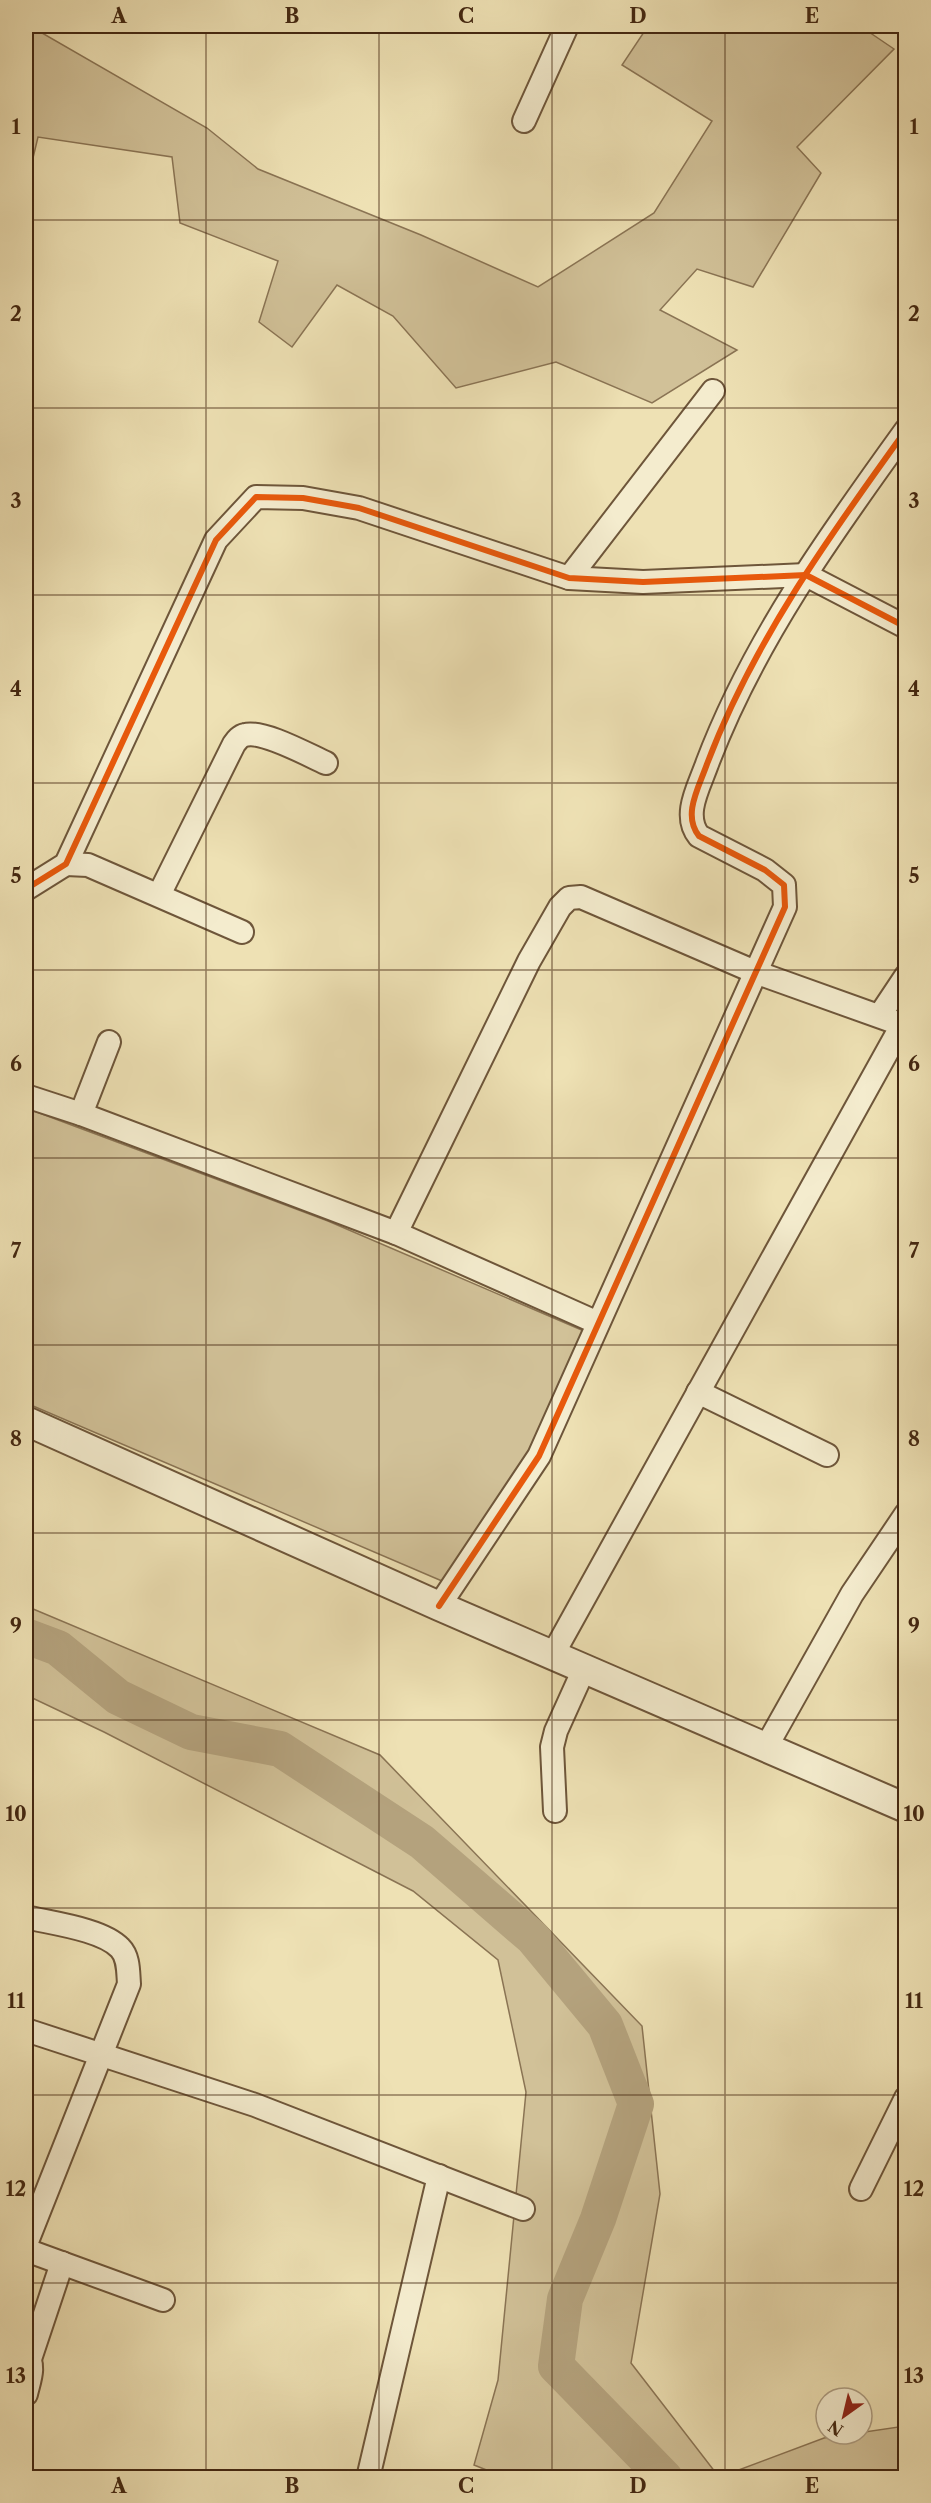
<svg xmlns="http://www.w3.org/2000/svg" width="931" height="2503" font-family="'Libre Caslon Text',serif">
  <style>
    .green { fill: #d1c198; stroke: #8a7454; stroke-width: 1.5 }
    .lines { fill: none; stroke-linecap: round; stroke-linejoin: round }
    .river { stroke: #b4a27d; stroke-width: 36 }
    .minor-casing { stroke: #6e563a; stroke-width: 26 }
    .tertiary-casing { stroke: #6e563a; stroke-width: 32 }
    .minor { stroke: #f4ecce; stroke-width: 22 }
    .tertiary { stroke: #f4ecce; stroke-width: 28 }
    .cycleway-casing { stroke: #f4ecce; stroke-width: 10 }
    .cycleway { stroke: #e8590c; stroke-width: 6 }
    .grid { fill: none; stroke: #432711; stroke-width: 1.5; stroke-opacity: 0.55 }
    .neatline { fill: none; stroke: #432711; stroke-width: 2 }
    .grid-label { font-size: 20px; text-anchor: middle; font-weight: bold; fill: #432711 }
  </style>
  <rect width="100%" height="100%" fill="#eee1b4"/>
  <filter id="stains"><feTurbulence type="fractalNoise" baseFrequency=".00333" numOctaves="4"/><feColorMatrix values="0 0 0 0 .2 0 0 0 0 .09 0 0 0 0 .02 0 0 0 .5 -.17"/></filter>
  <radialGradient id="worn" r=".72"><stop offset=".6" stop-color="#630" stop-opacity="0"/><stop offset="1" stop-color="#630" stop-opacity=".3"/></radialGradient>
  <g class="green">
    <polygon points="26,26 30,26 207,128 258,169 421,235 538,287 654,213 712,121 622,65 648,26 860,26 894,49 797,147 821,173 753,287 697,269 660,310 737,350 652,403 556,362 456,388 393,316 337,285 292,347 259,322 278,261 180,223 172,157 38,137 26,187"/>
    <polygon points="26,1108 328,1221 584,1331 531,1451 442,1581 26,1403"/>
    <polygon points="26,1606 380,1755 642,2026 660,2194 631,2363 719,2477 504,2477 474,2465 498,2380 526,2092 498,1960 413,1891 104,1732 26,1695"/>
    <polygon points="905,2426 905,2477 720,2477 824,2438"/>
  </g>
  <g class="lines">
    <polyline class="river" points="26,1636 58,1648 118,1697 191,1732 280,1749 422,1842 533,1938 605,2025 636,2104 598,2219 565,2299 556,2366 665,2478"/>
    <g class="minor-casing">
      <g id="minor">
        <polyline points="524,121 567,26"/>
        <polyline points="569,578 713,391"/>
        <polyline points="66,864 88,865 242,932"/>
        <polyline points="26,889 66,864 216,540 256,497 303,498 359,508 569,578 643,582 806,575 906,627"/>
        <path d="M159,895L234,744C237,740 240,736 245,735C263,730 308,755 326,763"/>
        <polyline points="880,1015 906,976"/>
        <polyline points="26,1096 81,1114 396,1233 598,1323"/>
        <polyline points="81,1114 109,1042"/>
        <polyline points="396,1233 529,961 560,907 569,898 581,897 755,972 906,1026"/>
        <polyline points="698,1392 827,1455"/>
        <path d="M439,1606L539,1456L785,907L784,885L765,870L699,836C682,815 699,787 707,764C753,642 830,535 906,430"/>
        <polyline points="552,1656 902,1025"/>
        <polyline points="765,1749 852,1594 906,1514"/>
        <polyline points="555,1811 552,1747 556,1731 584,1669"/>
        <path d="M26,1917C50,1923 102,1929 120,1948C129,1957 128,1972 129,1984L26,2244"/>
        <polyline points="26,2030 255,2105 523,2209"/>
        <polyline points="861,2189 906,2098"/>
        <polyline points="26,2250 163,2300"/>
        <path d="M26,2354C36,2365 29,2381 26,2394"/>
        <polyline points="30,2359 62,2263"/>
        <polyline points="368,2478 439,2176"/>
      </g>
    </g>
    <g class="tertiary-casing">
      <polyline id="tertiary" points="26,1421 439,1606 906,1808"/>
    </g>
    <use href="#minor" class="minor"/>
    <use href="#tertiary" class="tertiary"/>
    <g class="cycleway-casing">
      <g id="cycleway">
        <polyline points="26,889 66,864 216,540 256,497 303,498 359,508 569,578 643,582 806,575 906,627"/>
        <path d="M439,1606L539,1456L785,907L784,885L765,870L699,836C682,815 699,787 707,764C753,642 830,535 906,430"/>
      </g>
    </g>
    <use href="#cycleway" class="cycleway"/>
  </g>
  <path class="grid" d="M206,26V2478M379,26V2478M552,26V2478M725,26V2478M26,220H906M26,408H906M26,595H906M26,783H906M26,970H906M26,1158H906M26,1345H906M26,1533H906M26,1720H906M26,1908H906M26,2095H906M26,2283H906"/>
  <rect width="931" height="2503" fill="none" stroke="#eee1b4" stroke-width="66"/>
  <g transform="translate(844 2416) rotate(214)"><circle r="28" fill="#f4ecce" stroke="#ad9d82" stroke-width="1.5"/>
  <path d="M0-4.5L10 22L0 15L-10 22Z" fill="#8f2418"/>
  <text y="-9" font-size="16" font-weight="bold" text-anchor="middle" fill="#432711">N</text>
  </g>
  <rect x="33" y="33" width="865" height="2437" class="neatline"/>
  <g class="grid-label">
    <text x="119" y="23">A</text>
    <text x="292" y="23">B</text>
    <text x="466" y="23">C</text>
    <text x="638" y="23">D</text>
    <text x="812" y="23">E</text>
    <text x="16" y="134">1</text>
    <text x="914" y="134">1</text>
    <text x="16" y="321">2</text>
    <text x="914" y="321">2</text>
    <text x="16" y="508">3</text>
    <text x="914" y="508">3</text>
    <text x="16" y="696">4</text>
    <text x="914" y="696">4</text>
    <text x="16" y="883">5</text>
    <text x="914" y="883">5</text>
    <text x="16" y="1071">6</text>
    <text x="914" y="1071">6</text>
    <text x="16" y="1258">7</text>
    <text x="914" y="1258">7</text>
    <text x="16" y="1446">8</text>
    <text x="914" y="1446">8</text>
    <text x="16" y="1633">9</text>
    <text x="914" y="1633">9</text>
    <text x="16" y="1821">10</text>
    <text x="914" y="1821">10</text>
    <text x="16" y="2008">11</text>
    <text x="914" y="2008">11</text>
    <text x="16" y="2196">12</text>
    <text x="914" y="2196">12</text>
    <text x="16" y="2383">13</text>
    <text x="914" y="2383">13</text>
    <text x="119" y="2493">A</text>
    <text x="292" y="2493">B</text>
    <text x="466" y="2493">C</text>
    <text x="638" y="2493">D</text>
    <text x="812" y="2493">E</text>
  </g>
  <rect width="100%" height="100%" filter="url(#stains)"/>
  <rect width="100%" height="100%" fill="url(#worn)"/>
</svg>
